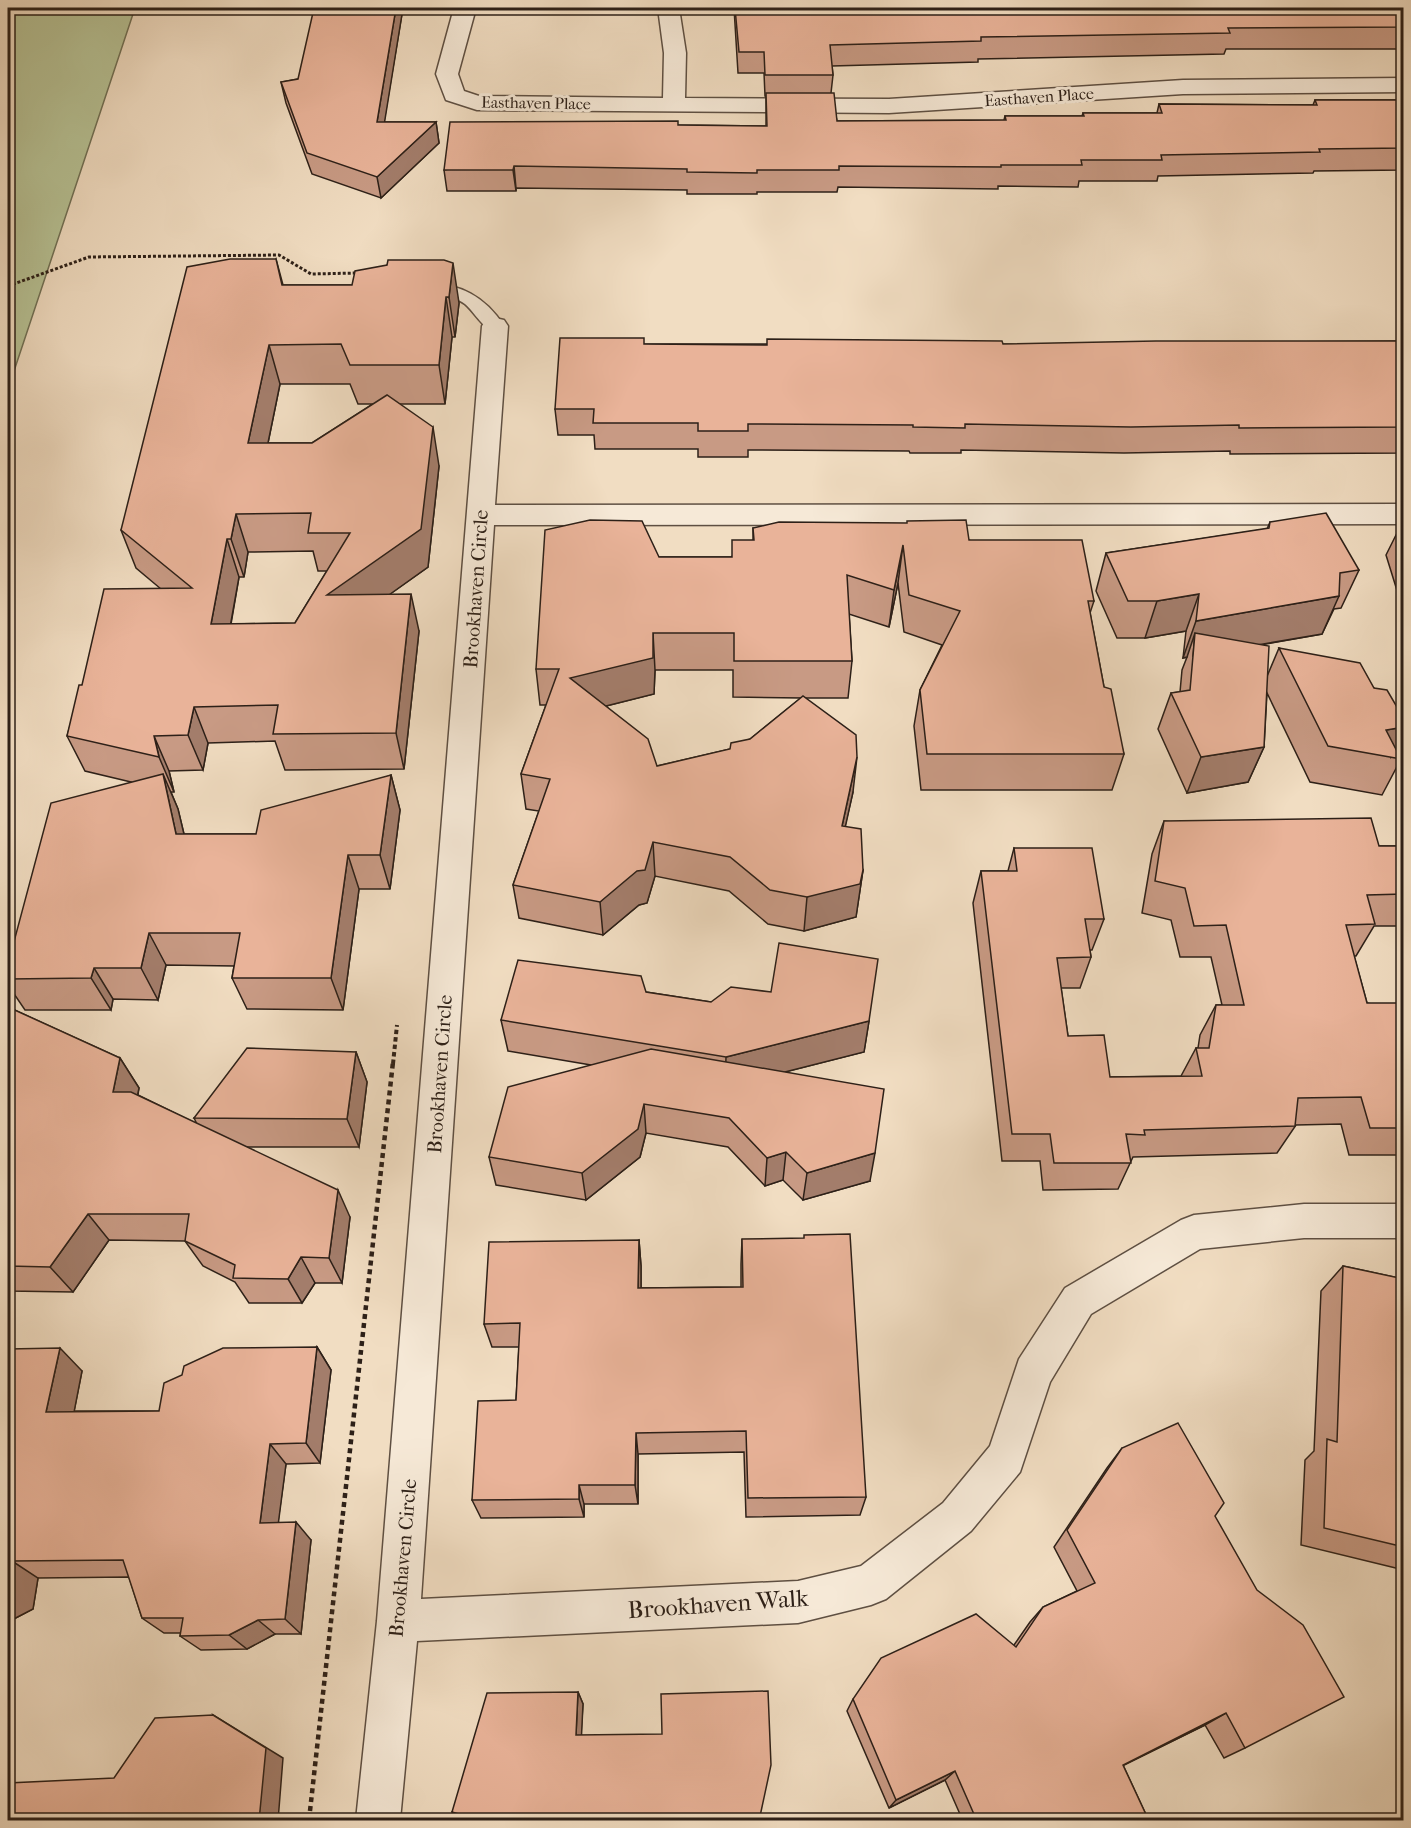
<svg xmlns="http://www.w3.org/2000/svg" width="1411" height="1828" font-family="'IM FELL French Canon',serif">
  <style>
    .green { fill: #b7c295; stroke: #727156; stroke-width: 1.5 }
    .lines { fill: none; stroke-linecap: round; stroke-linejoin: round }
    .service-casing { stroke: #5e4f42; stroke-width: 3 }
    .minor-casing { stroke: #5e4f42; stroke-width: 3 }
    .path-far2 { stroke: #2d2018; stroke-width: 3; stroke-dasharray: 3 2; stroke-linecap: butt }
    .path-far1 { stroke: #2d2018; stroke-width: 4; stroke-dasharray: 4.5 3; stroke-linecap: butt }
    .path { stroke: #2d2018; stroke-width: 4.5; stroke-dasharray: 5 4; stroke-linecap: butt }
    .service { fill: #f6e9d7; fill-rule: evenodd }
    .minor { fill: #f6e9d7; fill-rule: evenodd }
    .wall { fill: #c89a84; stroke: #2d2018; stroke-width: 1.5; fill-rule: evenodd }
    .shaded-wall { fill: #a37d6b; stroke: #2d2018; stroke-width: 1.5 }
    .building { fill: #e9b399; stroke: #2d2018; stroke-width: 1.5; fill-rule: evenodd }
    .labels { text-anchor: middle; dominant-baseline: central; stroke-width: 6; stroke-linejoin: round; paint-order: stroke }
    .far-street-label { font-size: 16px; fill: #2d2018; stroke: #f6e9d7 }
    .street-label { font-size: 20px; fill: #2d2018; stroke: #f6e9d7 }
    .near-street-label { font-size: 24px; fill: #2d2018; stroke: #f6e9d7 }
  </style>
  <rect width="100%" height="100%" fill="#f1ddc2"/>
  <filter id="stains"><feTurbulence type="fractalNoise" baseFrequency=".00333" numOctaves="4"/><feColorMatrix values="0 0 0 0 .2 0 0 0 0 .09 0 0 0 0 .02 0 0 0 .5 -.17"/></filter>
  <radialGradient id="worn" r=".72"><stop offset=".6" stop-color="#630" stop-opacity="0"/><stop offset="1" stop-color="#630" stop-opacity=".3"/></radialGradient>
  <polygon class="green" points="8,8 135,8 8,389"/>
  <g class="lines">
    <g class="service-casing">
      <path id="service" d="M425,282C460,284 485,296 504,326L502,330C485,335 477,314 465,304C450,293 435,296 419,292L416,288L419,284Z"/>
    </g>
    <g class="minor-casing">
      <g id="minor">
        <polygon points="454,8 476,8 458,74 464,91 479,96 663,98 664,53 658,8 679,8 686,53 685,98 889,99 1183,80 1404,78 1404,92 1183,94 889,113 477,110 446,100 436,74"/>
        <polygon points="495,318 504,320 508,326 495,505 1404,504 1404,524 494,525 421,1599 798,1581 861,1566 943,1503 990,1446 1019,1359 1065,1288 1181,1220 1194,1215 1304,1204 1404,1204 1404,1238 1304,1238 1200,1249 1091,1314 1050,1382 1020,1472 971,1531 886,1599 871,1605 798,1623 417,1641 400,1820 356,1820 377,1621 482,326 486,320"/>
      </g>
    </g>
    <polyline class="path-far2" points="8,286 89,257 279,255 311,274 358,273"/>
    <polyline class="path-far1" points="393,1064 397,1025"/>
    <polyline class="path" points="309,1820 393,1062"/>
    <use href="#service" class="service"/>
    <use href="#minor" class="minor"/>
  </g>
  <g class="wall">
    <polygon points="403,8 384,122 436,122 439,143 381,198 312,174 286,103 281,82 298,79"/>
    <polygon points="734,8 1404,8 1404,49 1226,49 1224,54 978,59 978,62 832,66 833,75 831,93 837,121 1004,120 1005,116 1082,116 1083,113 1157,113 1159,104 1313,105 1315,100 1404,100 1404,170 1314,171 1313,173 1158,176 1157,181 1079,181 1078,187 998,186 998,189 838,187 837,192 757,192 757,194 687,194 687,190 516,188 516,191 447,191 444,170 678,125 766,126 766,96 765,96 764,73 738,73"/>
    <path d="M276,259L283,285H352L387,265L459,303L455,337H452L445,404H399L439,466L428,567L390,594L419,631L404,769L285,770L275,741L208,743L203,770L169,771L174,792H171L178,809L184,834H256L391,775L400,810L390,889H359L343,1010L247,1009L232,978L234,966L166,965L158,1000L113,999L111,1010H25L8,985V964L131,782L85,771L67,736L82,685L161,589L136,568L121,530ZM280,384H350L358,404H373L312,443H268ZM313,551L318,571H327L295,623L231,624L239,577H244L248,552Z"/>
    <polygon points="1404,341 1404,453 1230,454 1230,451 1124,453 961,450 961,453 910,453 909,451 748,450 748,457 698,457 698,449 595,449 594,435 558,435 555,409 644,344 1003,344"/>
    <polygon points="1404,519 1404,613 1386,555"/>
    <polygon points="1270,522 1359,570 1341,608 1334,609 1322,634 1260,645 1268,674 1279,648 1374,688 1404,719 1404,734 1395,748 1401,759 1382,795 1310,782 1267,693 1264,747 1248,782 1187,793 1158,729 1171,693 1180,692 1182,670 1187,657 1183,658 1186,631 1145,638 1117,638 1096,591 1106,553 1267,529"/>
    <path d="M753,528L969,540L1094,601L1090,613L1104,687L1124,754L1112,790H921L914,726L920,690L942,645L904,632L898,583L889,627L849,614L852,661L848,698H806L853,792L845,826L863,870L856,917L804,931L768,924L729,891L655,876L647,903L639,905L603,935L519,918L513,885L539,811L526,809L521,774L546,705H540L536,669L659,557H731L753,540ZM655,670H733V697L801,698L750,739L730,749L657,766L606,706L654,694Z"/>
    <polygon points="1404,809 1404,836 1398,818"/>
    <polygon points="1164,821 1379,846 1404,846 1404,926 1374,926 1356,956 1354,956 1367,1003 1404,1011 1404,1155 1349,1155 1341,1124 1296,1125 1277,1153 1133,1157 1118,1189 1043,1190 1040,1161 1002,1161 973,903 981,871 1008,871 1014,848 1104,919 1092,950 1090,950 1091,957 1080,988 1061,988 1068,1036 1110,1077 1181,1076 1196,1048 1198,1048 1200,1035 1216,1005 1222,1005 1211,957 1180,957 1171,920 1142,913 1152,854"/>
    <polygon points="646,992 711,1002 869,1021 864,1052 785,1072 870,1181 803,1200 783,1180 765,1186 728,1147 646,1133 640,1157 586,1200 496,1185 489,1157 591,1065 508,1051 501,1020"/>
    <polygon points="8,1007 120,1058 139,1088 138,1095 197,1124 194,1118 356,1052 367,1082 359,1147 246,1147 350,1217 342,1283 315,1283 302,1303 249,1303 235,1282 203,1266 185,1241 109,1240 73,1292 8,1291"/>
    <polygon points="742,1239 866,1497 860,1515 746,1517 744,1452 638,1454 638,1504 584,1504 584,1517 481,1518 472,1500 516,1400 519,1347 492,1347 484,1324 639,1240 641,1266 641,1288 741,1287 741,1264"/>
    <polygon points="1343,1266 1404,1279 1404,1570 1301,1545 1305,1460 1314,1451 1321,1291"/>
    <polygon points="317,1347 331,1370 320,1463 286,1464 278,1522 311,1540 301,1634 275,1634 247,1649 201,1650 180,1636 181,1633 164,1633 142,1618 129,1577 38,1578 33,1609 8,1622 8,1349 82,1371 74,1411 159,1411"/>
    <polygon points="1122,1448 1215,1516 1245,1748 1224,1758 1205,1725 1123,1765 1149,1821 963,1821 945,1780 889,1808 847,1711 853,1699 1014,1645 1030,1622 1043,1607 1077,1591 1054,1547 1107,1468"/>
    <polygon points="578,1692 583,1704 581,1735 759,1821 465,1821 452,1812"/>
  </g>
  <g class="shaded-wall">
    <polygon points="396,8 403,8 381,144 377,122"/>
    <polygon points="436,122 439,143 381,198 377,177"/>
    <polygon points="514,166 516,188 516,191 513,170"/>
    <polygon points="453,263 459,303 455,337 449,297"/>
    <polygon points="446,297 452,337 445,404 439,365"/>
    <polygon points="269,345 280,384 260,482 248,443"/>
    <polygon points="433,427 439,466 428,567 337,632 327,595"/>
    <polygon points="236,514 248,552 244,577 231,539"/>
    <polygon points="227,539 239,577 224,661 211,624"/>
    <polygon points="903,545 898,583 889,627 894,590"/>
    <polygon points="411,594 419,631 404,769 396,733"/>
    <polygon points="1199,594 1186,631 1145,638 1157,601"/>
    <polygon points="1339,596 1322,634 1193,656 1195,633 1187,657 1183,658 1196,621"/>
    <polygon points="653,633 655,670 654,694 574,714 570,678"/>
    <polygon points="194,707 208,743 203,770 188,735"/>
    <polygon points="1404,727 1404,734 1391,757 1386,730"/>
    <polygon points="154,736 169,771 174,792 159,757"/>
    <polygon points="1264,747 1248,782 1187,793 1201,757"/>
    <polygon points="857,757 853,792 838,860 842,826"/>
    <polygon points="163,774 178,809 192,868 176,834"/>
    <polygon points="391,775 400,810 390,889 380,855"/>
    <polygon points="653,842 655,876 647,903 639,905 603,935 600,902"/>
    <polygon points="348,855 359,889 343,1010 331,978"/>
    <polygon points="863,870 856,917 804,931 807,897"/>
    <polygon points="149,933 166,965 158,1000 141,968"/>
    <polygon points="94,968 113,999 111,1010 91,978"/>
    <polygon points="869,1021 864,1052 725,1087 726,1057"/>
    <polygon points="356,1052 367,1082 359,1147 347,1119"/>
    <polygon points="120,1058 139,1088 132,1121 113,1092"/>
    <polygon points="644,1104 646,1133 640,1157 586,1200 582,1173"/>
    <polygon points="786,1152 783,1180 765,1186 767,1158"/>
    <polygon points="875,1153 870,1181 803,1200 807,1173"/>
    <polygon points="338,1190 350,1217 342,1283 329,1258"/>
    <polygon points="88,1214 109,1240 73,1292 50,1267"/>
    <polygon points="639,1240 641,1266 641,1312 638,1288"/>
    <polygon points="301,1257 315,1283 302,1303 288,1279"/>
    <polygon points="317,1347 331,1370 320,1463 306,1443"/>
    <polygon points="60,1348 82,1371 70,1433 46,1412"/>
    <polygon points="636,1433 638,1454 638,1504 635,1485"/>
    <polygon points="270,1444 286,1464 276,1541 260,1523"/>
    <polygon points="579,1485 584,1504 584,1517 579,1499"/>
    <polygon points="296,1522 311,1540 301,1634 285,1619"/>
    <polygon points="12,1561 38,1578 33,1609 8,1622 8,1586"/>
    <polygon points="258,1620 275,1634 247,1649 229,1635"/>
    <polygon points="578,1692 583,1704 581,1746 576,1735"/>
    <polygon points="1226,1713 1205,1725 1106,1774 1123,1765"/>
    <polygon points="213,1715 283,1758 278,1821 259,1821"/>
    <polygon points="955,1771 945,1780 889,1808 896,1800"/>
    <polygon points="8,1778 28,1792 8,1786"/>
  </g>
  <g class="building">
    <polygon points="314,8 396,8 377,122 436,122 377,177 307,153 281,82 298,79"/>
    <polygon points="735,8 1404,8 1404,27 1228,28 1230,33 981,37 981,41 830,45 833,75 765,75 764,52 739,52"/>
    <polygon points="766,93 834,93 837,121 1006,120 1005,116 1084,116 1083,113 1162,113 1159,104 1317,105 1315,100 1404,100 1404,148 1319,149 1320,152 1161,155 1162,160 1081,160 1082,165 1001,165 1001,167 839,166 839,170 757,170 757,173 687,172 687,169 514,166 513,170 444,170 450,122 678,121 678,125 767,126"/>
    <path d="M230,259H276L282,285H352L355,271L387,265L388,260H444L453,263L449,297H446L439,365H350L341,344L269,345L248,443H312L387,395L433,427L421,529L327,595L411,594L396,733L273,734L278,705L194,707L188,735L154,736L159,757L67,736L79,685H82L104,589L192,588L121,530L187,267ZM311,513L308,533H350L295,623L211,624L227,539H231L236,514Z"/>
    <polygon points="560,338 644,338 644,344 767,345 767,339 1002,341 1003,344 1156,341 1404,341 1404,427 1239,428 1239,425 1131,427 965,424 965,428 913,427 913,425 748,424 748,431 698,431 698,423 593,423 594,409 555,409"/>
    <polygon points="1326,513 1359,570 1340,573 1339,596 1196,621 1199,594 1157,601 1128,601 1106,553 1269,528 1270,522"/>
    <polygon points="590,520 642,521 659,557 732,557 732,540 754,540 753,528 779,522 907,523 907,521 966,520 969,540 1082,540 1094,601 1088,601 1104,687 1111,689 1124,754 927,754 920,690 960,611 909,595 903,545 894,590 847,575 852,661 734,661 734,633 653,633 653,658 570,678 648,739 657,766 730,749 731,743 750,739 803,696 856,735 857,757 842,826 861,829 863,870 860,884 807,897 770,890 730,857 653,842 645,870 637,871 600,902 513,885 550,779 521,774 559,669 536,669 545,530"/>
    <polygon points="1195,633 1269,646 1264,747 1201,757 1171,693 1190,690"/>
    <polygon points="1279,648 1360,663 1374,688 1387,690 1404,719 1404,727 1386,730 1401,759 1328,746"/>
    <polygon points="163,774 176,834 256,834 261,810 391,775 380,855 348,855 331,978 232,978 240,933 149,933 141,968 94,968 91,978 8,979 8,964 51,803"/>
    <polygon points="1371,818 1379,846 1404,846 1404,894 1367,895 1375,924 1346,925 1367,1003 1400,1003 1404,1011 1404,1128 1370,1128 1361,1097 1298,1098 1295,1126 1144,1130 1145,1135 1126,1134 1131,1163 1054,1163 1050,1134 1012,1134 981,871 1017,871 1014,848 1092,848 1104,919 1085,919 1091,957 1057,958 1068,1036 1104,1035 1110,1077 1202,1076 1196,1048 1209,1048 1216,1005 1244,1005 1226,925 1194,926 1185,888 1155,881 1164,821"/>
    <polygon points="779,943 878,959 869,1021 726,1057 501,1020 518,960 641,976 646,992 711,1002 731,987 771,992"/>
    <polygon points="8,1007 120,1058 113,1092 131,1092 338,1190 329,1258 301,1257 288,1279 233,1278 235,1265 185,1241 189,1214 88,1214 50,1267 8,1266"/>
    <polygon points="247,1048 356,1052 347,1119 194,1118"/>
    <polygon points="651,1049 884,1089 875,1153 807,1173 786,1152 767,1158 729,1118 644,1104 638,1129 582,1173 489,1157 508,1087"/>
    <polygon points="850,1234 866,1497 748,1498 746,1431 636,1433 635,1485 579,1485 579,1499 472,1500 478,1401 516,1400 520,1323 484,1324 489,1242 639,1240 638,1288 743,1287 742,1239 804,1238 804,1235"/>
    <polygon points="1343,1266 1404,1279 1404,1547 1324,1528 1327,1439 1337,1442"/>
    <polygon points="317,1347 306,1443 270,1444 260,1523 296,1522 285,1619 258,1620 229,1635 180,1636 183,1618 142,1618 123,1560 12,1561 8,1586 8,1349 60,1348 46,1412 159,1411 164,1383 182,1375 184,1366 223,1348"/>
    <polygon points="1178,1423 1224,1503 1215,1516 1257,1590 1303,1625 1344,1697 1245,1748 1226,1713 1123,1765 1149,1821 977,1821 955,1771 896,1800 853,1699 881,1658 976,1614 1016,1647 1043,1607 1095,1583 1067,1530 1122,1448"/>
    <polygon points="768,1691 771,1765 759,1821 476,1821 476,1819 452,1812 487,1693 578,1692 576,1735 662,1734 661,1694"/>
    <polygon points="213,1715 266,1748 259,1821 8,1821 8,1783 114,1778 155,1718"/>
  </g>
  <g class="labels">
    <g class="far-street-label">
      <text transform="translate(1039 97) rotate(-4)">Easthaven Place</text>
      <text transform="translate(536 103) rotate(1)">Easthaven Place</text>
    </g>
    <g class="street-label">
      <text transform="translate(476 589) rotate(-86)">Brookhaven Circle</text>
      <text transform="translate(440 1074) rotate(-86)">Brookhaven Circle</text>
      <text transform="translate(403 1558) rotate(-85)">Brookhaven Circle</text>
    </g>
    <g class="near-street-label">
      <text transform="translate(718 1604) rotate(-4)">Brookhaven Walk</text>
    </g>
  </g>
  <rect width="1411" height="1828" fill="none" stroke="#f1ddc2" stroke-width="30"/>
  <rect x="9" y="9" width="1393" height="1810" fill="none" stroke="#2d2018" stroke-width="3"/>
  <rect x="15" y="15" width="1381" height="1798" fill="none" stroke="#2d2018" stroke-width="1.5"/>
  <rect width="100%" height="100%" filter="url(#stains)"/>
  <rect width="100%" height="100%" fill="url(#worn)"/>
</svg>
